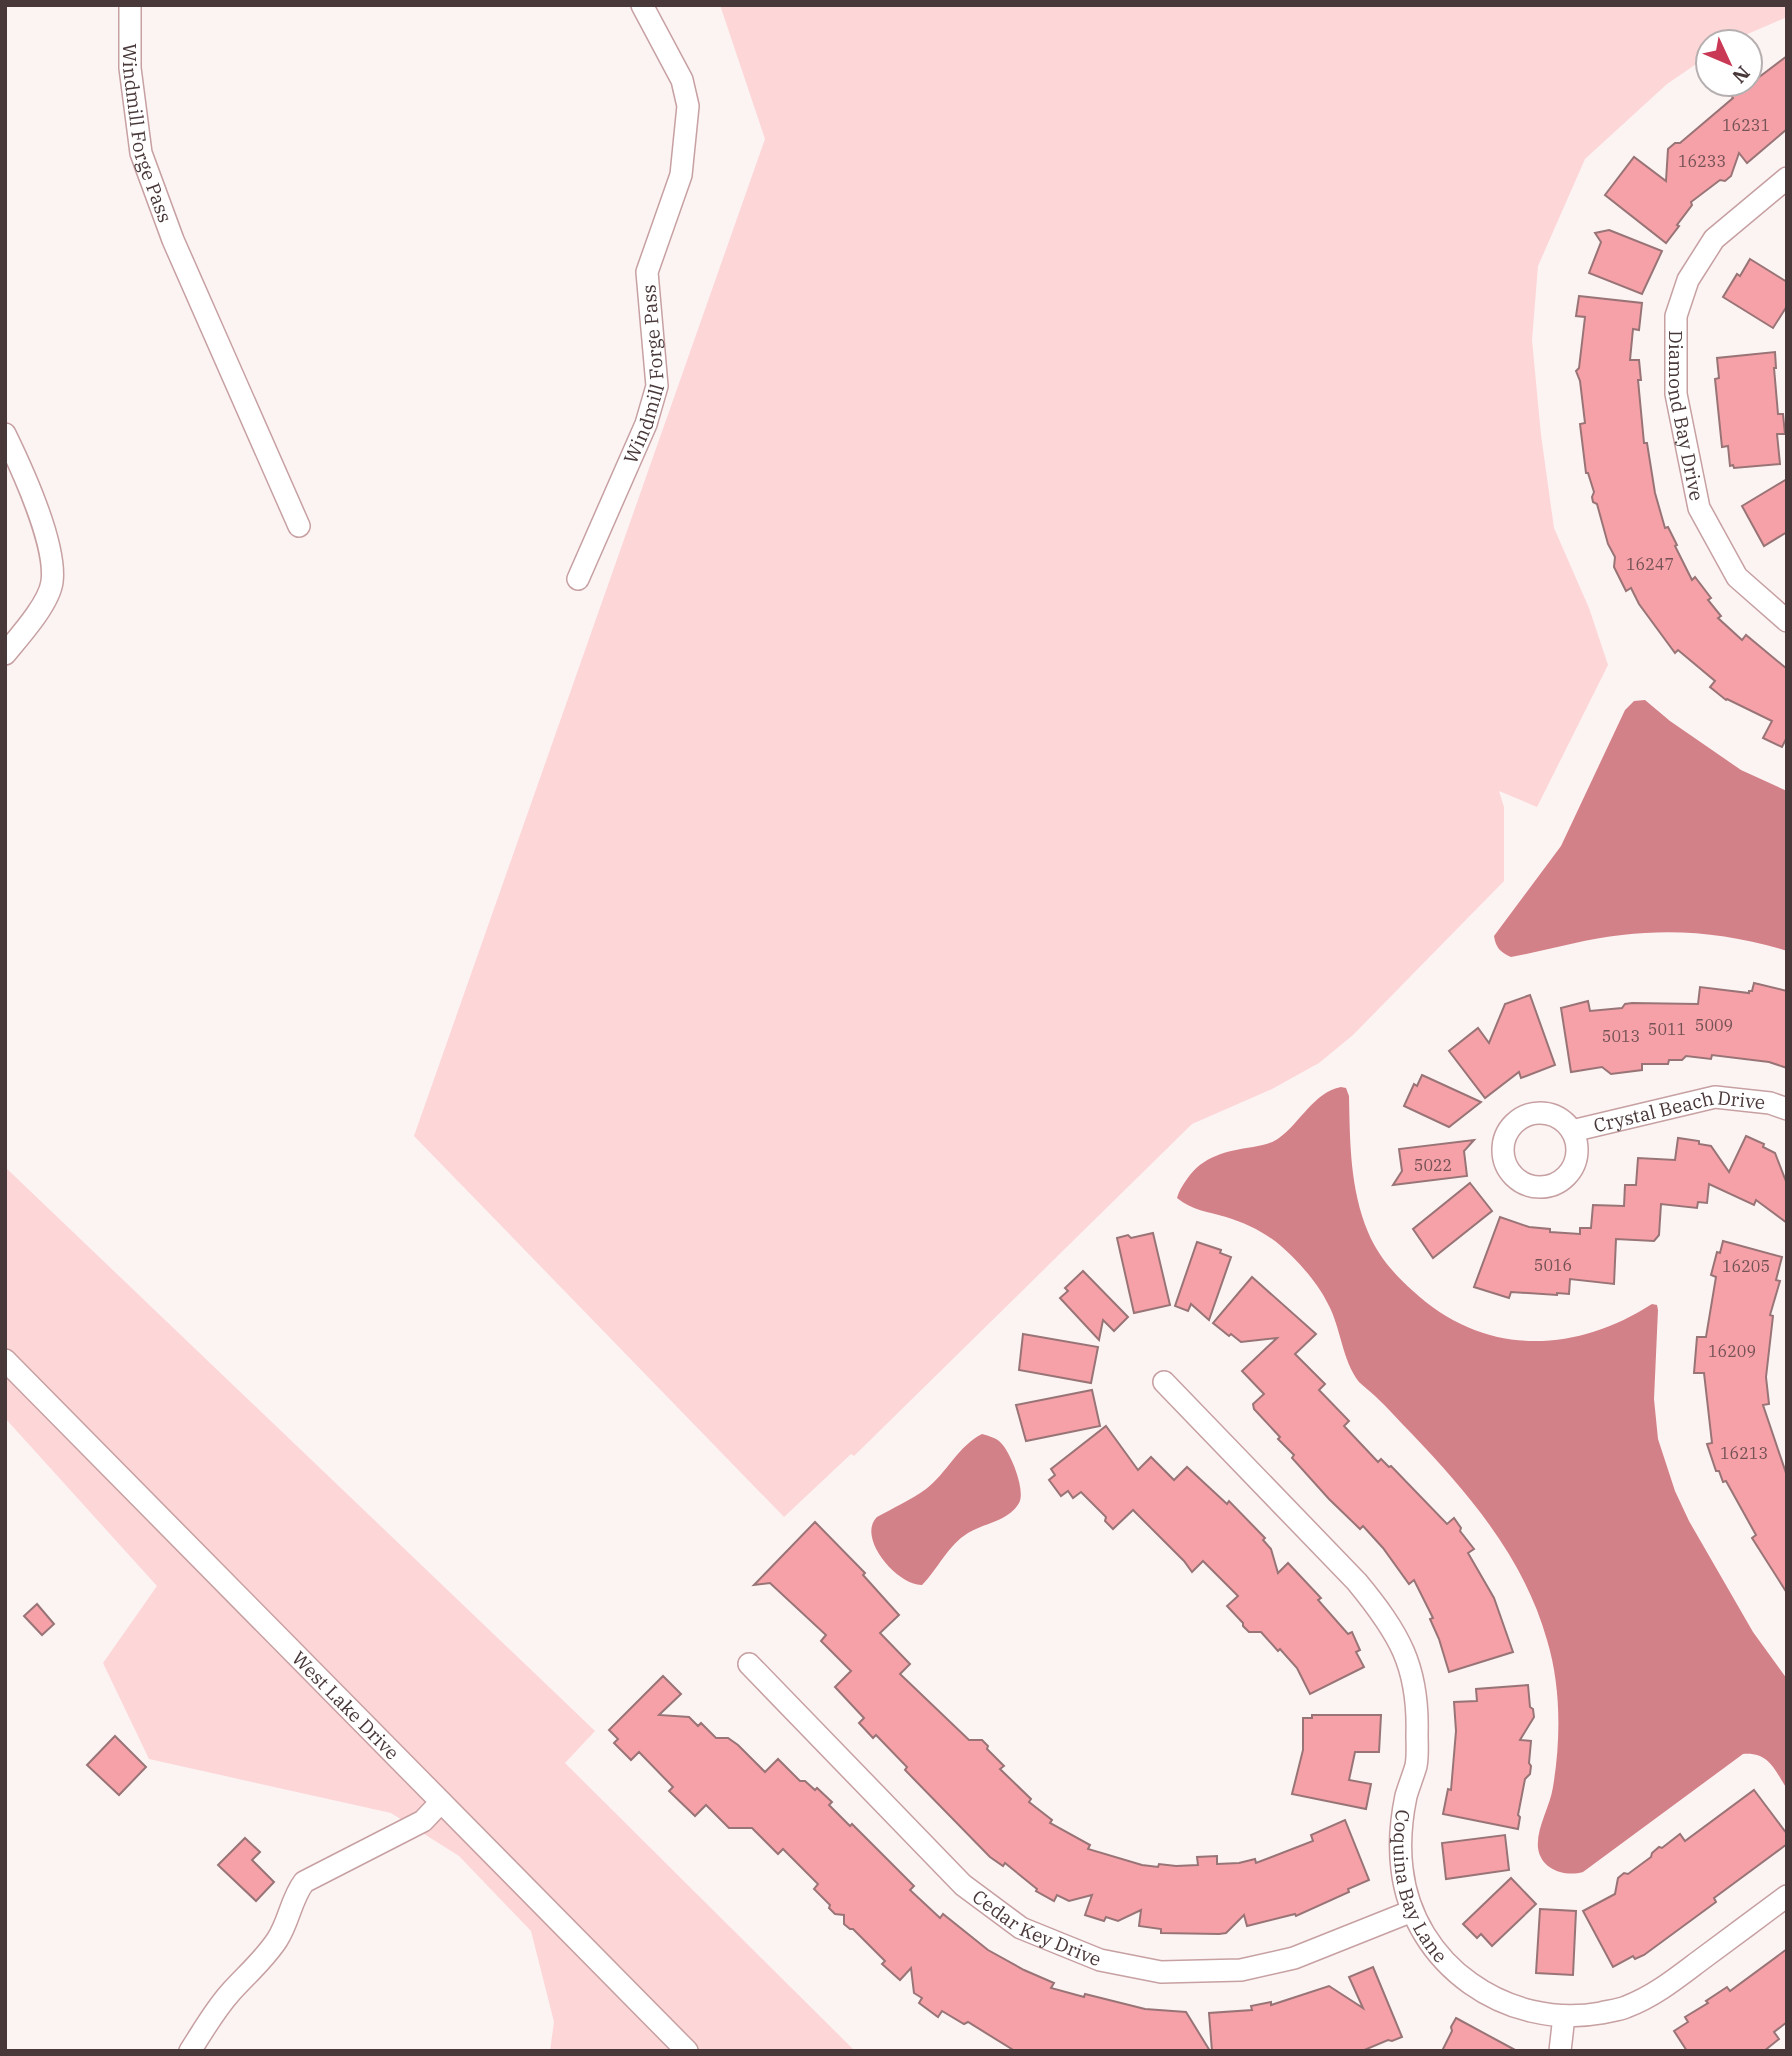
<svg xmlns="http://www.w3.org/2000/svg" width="1792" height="2056" font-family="'IBM Plex Serif',serif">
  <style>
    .green { fill: #fdd6d8 }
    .water { fill: #d38188 }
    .building { fill: #f6a1a8; stroke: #997476; stroke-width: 2 }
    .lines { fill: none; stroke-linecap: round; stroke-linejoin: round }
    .minor-casing { stroke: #c7a0a2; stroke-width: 24 }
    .minor { stroke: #fff; stroke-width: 21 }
    .labels { text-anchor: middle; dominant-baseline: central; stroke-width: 5; stroke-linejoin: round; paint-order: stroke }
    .number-label { font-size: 16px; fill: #745255 }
    .street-label { font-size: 19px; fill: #493839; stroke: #fff }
  </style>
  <rect width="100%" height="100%" fill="#fcf3f3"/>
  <g class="green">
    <polygon points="720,5 1787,5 1787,17 1729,42 1708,42 1708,56 1667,84 1585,159 1538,266 1532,340 1541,435 1554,528 1589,608 1608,665 1537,807 1499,791 1504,807 1504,881 1353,1035 1319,1063 1272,1089 1192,1124 854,1456 851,1454 784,1517 414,1136 765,139"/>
    <polygon points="5,1167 595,1731 565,1763 855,2051 700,2051 5,1346"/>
    <polygon points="5,1373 674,2051 550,2051 554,2022 531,1931 459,1856 391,1813 149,1759 103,1663 157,1586 5,1418"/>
  </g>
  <g class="water">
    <path d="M1645,700L1670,721L1741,770L1787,791V951C1733,934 1678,928 1622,935C1585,939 1548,950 1511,957C1500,952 1496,948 1494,936L1561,846L1625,710L1634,701Z"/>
    <path d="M1341,1087L1346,1088L1349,1096C1350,1143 1350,1188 1368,1232C1378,1256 1394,1274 1413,1291C1484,1357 1574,1354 1652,1304L1657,1305L1658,1310L1654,1399L1658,1439L1675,1491L1689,1521L1753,1632L1787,1679V1789C1774,1769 1769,1752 1743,1754L1583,1872C1565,1877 1541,1870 1538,1848C1536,1828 1550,1807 1553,1787C1561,1739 1561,1686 1547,1640C1524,1558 1469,1494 1412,1434C1400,1422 1388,1408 1375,1396C1370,1391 1364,1387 1359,1382C1342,1360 1341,1328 1328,1304C1318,1283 1298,1261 1281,1246C1266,1233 1246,1223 1226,1217C1209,1212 1191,1210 1177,1198C1179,1191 1182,1186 1187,1179C1203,1156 1226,1151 1253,1147C1262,1145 1271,1144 1279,1138C1300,1123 1314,1092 1341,1087Z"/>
    <path d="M982,1434C989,1436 997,1438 1001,1443C1011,1453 1026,1491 1019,1503C1009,1521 984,1523 968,1533C948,1545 938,1569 922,1585C898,1586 856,1538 877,1517C893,1508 911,1500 926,1489C946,1474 959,1445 982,1434Z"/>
  </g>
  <g class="building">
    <polygon points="1787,56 1787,129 1747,163 1739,153 1731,176 1725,181 1720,180 1691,202 1692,205 1677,225 1679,226 1666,243 1605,195 1634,157 1666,181 1668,149 1675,143 1680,143 1733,98 1722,84 1750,84"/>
    <polygon points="1609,230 1662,251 1642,294 1589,273 1601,242 1595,233"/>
    <polygon points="1750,259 1787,282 1787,306 1773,328 1723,297 1737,274 1740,276"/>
    <polygon points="1579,296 1642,303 1639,330 1633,329 1630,360 1639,360 1641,380 1638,380 1644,443 1647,443 1655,493 1665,528 1668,527 1677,545 1675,546 1692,580 1695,577 1711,598 1708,600 1721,616 1718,618 1742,640 1746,635 1787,669 1787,737 1782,747 1763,738 1772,721 1727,699 1726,700 1710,687 1715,681 1678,650 1675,653 1639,604 1631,588 1626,591 1614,567 1615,557 1608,544 1597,504 1593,502 1592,497 1594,492 1588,473 1586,473 1580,424 1585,423 1580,381 1576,371 1579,368 1585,317 1576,316"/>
    <polygon points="1775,352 1776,368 1774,368 1778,414 1783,414 1785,434 1777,434 1780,464 1734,468 1733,465 1730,466 1728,446 1722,447 1715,379 1719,378 1717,358"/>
    <polygon points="1787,479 1787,532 1764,546 1742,506"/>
    <polygon points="1754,983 1787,991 1787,1068 1769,1062 1712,1055 1711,1059 1686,1056 1682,1060 1669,1060 1668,1064 1642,1064 1642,1070 1611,1074 1602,1067 1571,1072 1561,1008 1588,1001 1590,1011 1622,1008 1625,1004 1632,1003 1698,1004 1700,987 1749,993 1749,991 1752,991"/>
    <polygon points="1530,995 1555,1065 1521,1078 1519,1072 1485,1098 1449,1051 1478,1028 1489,1043 1505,1004"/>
    <polygon points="1422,1075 1481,1102 1449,1127 1404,1106 1414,1084 1417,1086"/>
    <polygon points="1746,1136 1764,1144 1763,1147 1775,1153 1787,1184 1787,1223 1756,1200 1754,1205 1709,1184 1707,1203 1698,1202 1697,1208 1661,1204 1659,1235 1654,1241 1616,1239 1614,1284 1570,1279 1569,1294 1557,1293 1557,1295 1511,1292 1509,1298 1474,1287 1500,1217 1529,1227 1550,1229 1550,1232 1580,1234 1580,1228 1591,1228 1593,1205 1624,1206 1625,1185 1636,1185 1638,1158 1675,1160 1678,1138 1699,1141 1699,1144 1711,1146 1729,1172"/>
    <polygon points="1474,1140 1464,1151 1467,1176 1393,1185 1402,1171 1399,1149"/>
    <polygon points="1470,1183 1492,1211 1433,1258 1413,1229"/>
    <polygon points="1153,1233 1170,1305 1134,1313 1117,1238 1128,1235 1131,1238"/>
    <polygon points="1723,1241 1782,1257 1776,1280 1780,1281 1770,1315 1773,1316 1766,1377 1769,1404 1763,1405 1787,1476 1787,1593 1752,1538 1756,1535 1726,1481 1723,1482 1719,1471 1716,1471 1707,1444 1712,1443 1704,1373 1694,1373 1697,1337 1706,1337 1716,1277 1711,1275 1717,1252 1720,1253"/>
    <polygon points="1197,1242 1221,1250 1220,1253 1231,1257 1209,1320 1191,1304 1188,1311 1175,1306"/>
    <polygon points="1083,1271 1128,1317 1114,1331 1103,1320 1099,1340 1060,1298 1068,1291 1065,1288"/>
    <polygon points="1252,1277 1316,1334 1295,1354 1325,1384 1319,1390 1349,1421 1344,1426 1378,1462 1381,1459 1389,1467 1391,1466 1447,1524 1454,1518 1461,1528 1460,1531 1474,1549 1468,1553 1494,1598 1513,1652 1449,1672 1439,1639 1430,1619 1433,1618 1414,1580 1409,1584 1383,1548 1363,1526 1360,1529 1329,1499 1292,1458 1294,1455 1278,1439 1280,1437 1254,1409 1253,1404 1264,1394 1242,1371 1277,1338 1241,1342 1231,1334 1229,1336 1213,1323"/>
    <polygon points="1023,1334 1098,1347 1091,1383 1019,1370"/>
    <polygon points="1092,1390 1100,1426 1026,1441 1016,1405"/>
    <polygon points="1106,1426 1138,1470 1151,1457 1174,1480 1187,1467 1227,1504 1229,1501 1265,1538 1263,1540 1271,1549 1278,1573 1288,1563 1321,1598 1318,1600 1348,1634 1352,1632 1360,1650 1356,1652 1364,1667 1310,1694 1297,1668 1280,1649 1278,1651 1261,1632 1249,1632 1243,1626 1243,1623 1227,1606 1238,1596 1203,1561 1192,1572 1184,1561 1133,1510 1113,1529 1105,1521 1106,1517 1081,1492 1073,1498 1068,1491 1061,1496 1049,1480 1055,1475 1051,1469"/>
    <polygon points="815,1522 865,1573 863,1575 899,1615 880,1633 910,1664 900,1674 969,1740 982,1740 988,1746 987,1749 1004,1766 1000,1769 1031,1799 1029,1802 1052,1820 1050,1823 1090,1845 1088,1849 1142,1865 1158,1867 1159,1864 1176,1866 1198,1865 1197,1857 1217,1856 1217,1864 1239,1863 1255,1859 1256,1863 1313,1841 1311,1835 1345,1820 1369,1880 1348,1889 1349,1892 1296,1916 1295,1914 1247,1926 1244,1915 1226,1933 1219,1934 1161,1933 1161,1929 1139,1926 1141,1910 1118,1921 1106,1917 1104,1921 1085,1915 1092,1895 1069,1901 1057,1895 1054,1901 1036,1891 1037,1889 1005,1863 1003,1866 990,1857 905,1770 907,1767 876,1735 873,1738 859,1723 864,1718 835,1687 851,1671 821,1641 826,1635 770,1583 754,1585"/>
    <polygon points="37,1604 54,1624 42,1635 24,1616"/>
    <polygon points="663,1676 681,1694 659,1715 689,1717 698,1726 701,1723 716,1738 728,1738 738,1745 765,1772 778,1759 800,1781 805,1781 815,1790 817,1788 832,1802 829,1805 850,1826 852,1824 914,1886 910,1890 940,1918 943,1914 988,1950 1024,1970 1054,1983 1051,1988 1084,1997 1085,1994 1145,2009 1186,2012 1210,2051 1015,2051 968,2022 964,2024 942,2011 938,2017 919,2003 922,1998 914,1993 911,1968 900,1980 882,1964 885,1961 853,1929 850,1929 844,1924 844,1915 835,1914 829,1908 830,1905 814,1889 818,1884 783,1849 778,1854 752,1828 729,1828 706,1805 695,1816 669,1791 673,1787 639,1752 631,1760 614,1743 618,1739 609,1730"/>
    <polygon points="1528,1685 1530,1707 1533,1709 1534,1717 1520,1740 1531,1741 1529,1763 1531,1766 1530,1774 1525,1779 1518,1815 1520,1817 1518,1829 1443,1814 1448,1789 1451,1790 1456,1731 1454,1702 1477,1701 1476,1689"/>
    <polygon points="1312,1715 1381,1715 1379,1752 1355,1752 1349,1780 1371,1784 1366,1809 1292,1794 1303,1750 1303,1718 1312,1718"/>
    <polygon points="115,1736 146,1767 119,1795 87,1765"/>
    <polygon points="1754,1790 1787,1834 1787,1844 1714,1898 1716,1902 1644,1955 1635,1959 1633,1956 1613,1967 1583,1911 1615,1894 1618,1878 1624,1873 1628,1874 1651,1857 1652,1853 1659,1847 1662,1848 1680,1834 1685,1841"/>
    <polygon points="1505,1835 1509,1870 1446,1879 1442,1843"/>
    <polygon points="245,1838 260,1852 252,1860 274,1882 256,1901 218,1865"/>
    <polygon points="1511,1878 1536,1904 1492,1946 1481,1934 1477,1938 1463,1924"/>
    <polygon points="1540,1909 1576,1911 1573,1975 1536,1973"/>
    <polygon points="1787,1949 1787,2022 1774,2032 1779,2039 1764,2051 1687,2051 1674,2031 1688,2022 1685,2017 1708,2003 1706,2001 1727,1987 1730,1991"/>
    <polygon points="1373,1967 1402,2037 1392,2041 1388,2040 1362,2051 1212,2051 1209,2013 1252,2010 1251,2006 1271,2002 1271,2005 1329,1986 1363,2008 1349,1977"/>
    <polygon points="1456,2018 1517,2051 1442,2051 1452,2031 1451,2027"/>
  </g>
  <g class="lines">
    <g class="minor-casing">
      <g id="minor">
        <path id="s1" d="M130,5V68L141,153L173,240L299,526"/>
        <path id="s2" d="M1787,178L1714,239L1688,280L1676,316V394L1699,508L1737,577L1787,621"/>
        <path d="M5,434C22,469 57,545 52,582C49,604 19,637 5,654"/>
        <path id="s3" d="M578,579L646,424L657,386L647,272L681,175L688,106L682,80L642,5"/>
        <circle cx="1540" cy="1150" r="37"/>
        <path id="s4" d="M1572,1131L1715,1097L1770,1103L1787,1109"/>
        <path id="s5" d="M5,1360L687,2051"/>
        <path id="s6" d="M1164,1382L1357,1582C1399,1633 1419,1666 1417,1734C1417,1744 1418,1756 1416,1766C1413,1776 1409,1786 1406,1796C1401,1820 1399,1845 1402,1869C1413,1965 1507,2030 1601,2013C1609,2011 1619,2010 1626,2007C1655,1996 1678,1977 1702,1959C1730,1938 1759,1917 1787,1896"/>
        <path id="s7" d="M749,1664L963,1885L1021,1928L1100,1960L1161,1972L1241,1970L1294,1958L1412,1911"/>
        <path d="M190,2051C203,2031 214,2011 230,1993C246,1975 263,1961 277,1940C289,1922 291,1899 304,1882L423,1821L441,1802"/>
        <polyline points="1560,2051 1564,2016"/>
      </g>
    </g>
    <use href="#minor" class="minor"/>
  </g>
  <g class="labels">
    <g class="number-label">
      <text x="1746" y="125">16231</text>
      <text x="1702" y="161">16233</text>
      <text x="1650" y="564">16247</text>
      <text x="1714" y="1025">5009</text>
      <text x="1667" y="1029">5011</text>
      <text x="1621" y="1036">5013</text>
      <text x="1433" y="1165">5022</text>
      <text x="1553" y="1265">5016</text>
      <text x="1746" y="1266">16205</text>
      <text x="1732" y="1351">16209</text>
      <text x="1744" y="1453">16213</text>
    </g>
    <g class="street-label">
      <text stroke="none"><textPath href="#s1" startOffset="130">Windmill Forge Pass</textPath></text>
      <text stroke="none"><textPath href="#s3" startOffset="219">Windmill Forge Pass</textPath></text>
      <text stroke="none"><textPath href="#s2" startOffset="282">Diamond Bay Drive</textPath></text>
      <text stroke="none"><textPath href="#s4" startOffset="110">Crystal Beach Drive</textPath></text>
      <text stroke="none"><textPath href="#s5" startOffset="485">West Lake Drive</textPath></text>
      <text stroke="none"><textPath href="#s6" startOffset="604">Coquina Bay Lane</textPath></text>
      <text stroke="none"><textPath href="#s7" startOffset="394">Cedar Key Drive</textPath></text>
    </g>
  </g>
  <rect width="1792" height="2056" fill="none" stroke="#493839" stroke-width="14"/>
  <g transform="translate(1729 63) rotate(134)"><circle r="33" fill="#ffffff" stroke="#b6afb0" stroke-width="2"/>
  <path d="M0-5L12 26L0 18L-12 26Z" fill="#c93854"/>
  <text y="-10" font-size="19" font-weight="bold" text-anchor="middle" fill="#493839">N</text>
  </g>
</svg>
